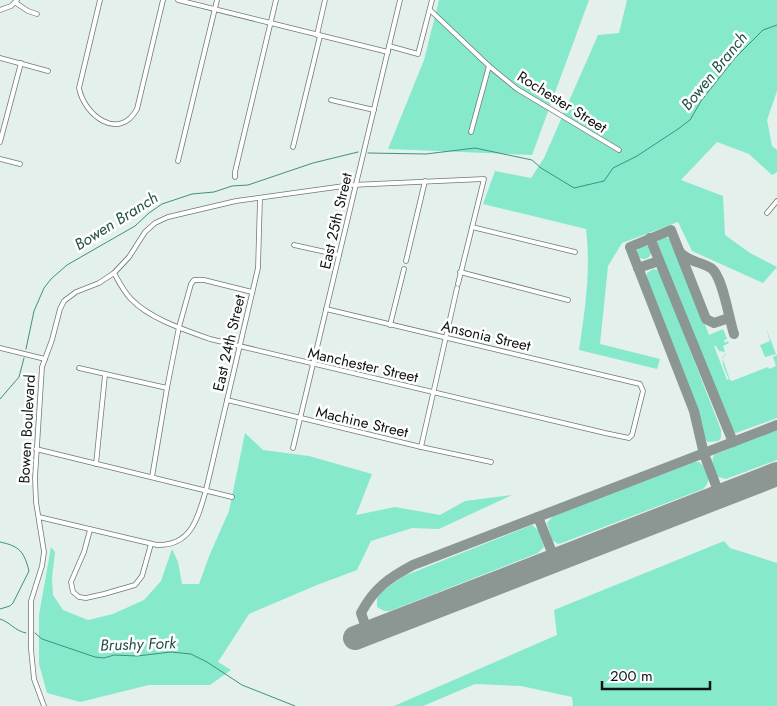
<svg xmlns="http://www.w3.org/2000/svg" width="777" height="706" font-family="Jost,sans-serif">
  <style>
    .green { fill: #86e9cc }
    .lines { fill: none; stroke-linecap: round; stroke-linejoin: round }
    .stream { stroke: #41907b; stroke-width: 1 }
    .taxiway { stroke: #8c9693; stroke-width: 10 }
    .runway { stroke: #8c9693; stroke-width: 24 }
    .minor-casing { stroke: #6e7a76; stroke-width: 5.5 }
    .minor { stroke: #fff; stroke-width: 4 }
    .labels { text-anchor: middle; dominant-baseline: central; stroke-width: 5; stroke-linejoin: round; paint-order: stroke }
    .street-label { font-size: 15px; fill: #101513; stroke: #fff }
    .water-label { font-size: 16px; font-style: italic; fill: #235246; stroke: #fff }
  </style>
  <rect width="100%" height="100%" fill="#e3f0ec"/>
  <g class="green">
    <polygon points="439,0 589,0 532,155 388,149 424,60"/>
    <path d="M627,0H777V91L767,120L772,146L777,150V172L772,175L749,154L717,142L681,180L723,196L725,235L750,253L777,267L763,283L692,251L678,222L622,243L608,266L600,344L660,359L657,369L579,350C585,310 591,270 586,229L483,204L495,171L531,178L544,158L598,35L619,33Z"/>
    <path d="M665,236L673,242L676,248L709,335L723,329L727,339L724,340L725,343L728,341L729,343L723,346L725,352L719,351L716,346H714L727,380L729,379C726,372 719,361 725,354L726,355L722,357L730,380L732,381L768,367L769,369L776,366L773,357L777,355V418L736,433L731,432L728,428L656,245L659,238Z"/>
    <circle cx="644" cy="252" r="7"/>
    <polygon points="653,269 658,270 661,275 721,430 721,438 718,441 708,442 703,437 694,399 647,278 647,273"/>
    <polygon points="766,328 776,354 765,357 760,345 770,341"/>
    <path d="M777,429V460L726,479L718,477C715,470 710,463 714,455Z"/>
    <polygon points="245,433 263,450 309,456 372,474 356,515 395,507 440,515 465,501 512,495 439,529 412,528 371,541 357,570 317,585 249,614 218,662 231,670 210,685 149,685 80,702 47,693 39,664 39,615 51,547 55,552 52,578 53,595 63,610 88,620 113,614 144,600 161,581 172,549 178,562 182,584 199,584 210,554 229,511"/>
    <path d="M694,462H699C707,469 713,481 703,489L562,543L558,544L552,540L547,523L553,516Z"/>
    <polygon points="532,525 539,531 544,547 538,553 390,611 384,611 377,607 377,598 381,592 404,576"/>
    <polygon points="724,541 730,548 777,563 777,706 573,706 572,697 521,686 475,684 423,706 394,706 557,635 554,610"/>
  </g>
  <g class="lines">
    <g class="stream">
      <polyline points="368,153 426,154 475,148 532,160 541,168 574,188 604,181 613,168 637,156 678,129 690,120 701,101 735,58 763,30 777,25"/>
      <polyline points="26,349 34,311 44,288 51,279 67,265 135,226 149,213 162,204 192,194 214,192 232,186 248,185 313,163 358,152"/>
      <polyline points="0,399 19,377 24,358"/>
      <path d="M0,542C19,546 24,551 29,571L13,603L10,606L0,609"/>
      <path d="M0,619C10,622 15,631 26,633"/>
      <polyline points="35,633 42,639 95,657 104,658 114,655 137,656 171,652 191,654 207,662 242,685 295,706"/>
    </g>
    <g class="taxiway">
      <polyline points="650,238 733,442"/>
      <path d="M680,252C687,261 701,262 711,268C723,276 729,320 734,334"/>
      <polyline points="638,268 659,261"/>
      <polyline points="720,496 704,454 694,411 630,247 671,230 706,319 714,323 729,318"/>
      <polyline points="538,517 555,560"/>
      <path d="M368,633L361,613C374,588 389,578 413,565L777,425"/>
    </g>
    <polyline class="runway" points="355,638 777,474"/>
    <g class="minor-casing">
      <g id="minor">
        <path d="M100,0L79,88C84,115 119,142 137,109L163,0"/>
        <polyline points="178,0 388,52"/>
        <polyline points="16,3 28,11 37,14"/>
        <polyline points="0,10 11,6 17,0"/>
        <polyline points="430,10 489,66 517,89 619,150"/>
        <polyline points="317,35 325,0"/>
        <polyline points="389,46 418,54 432,0"/>
        <polyline points="0,58 48,71"/>
        <polyline points="331,100 374,110"/>
        <polyline points="471,132 489,66"/>
        <polyline points="0,142 21,63"/>
        <polyline points="293,147 320,36"/>
        <polyline points="0,159 20,164"/>
        <polyline points="178,161 217,0"/>
        <polyline points="235,177 235,172 276,0"/>
        <polyline points="767,213 777,201"/>
        <polyline points="472,227 575,252"/>
        <polyline points="294,245 339,255"/>
        <polyline points="406,261 425,181"/>
        <polyline points="460,272 568,300"/>
        <path d="M114,273C119,282 124,292 131,299C150,319 185,330 210,339L605,433L629,438L632,435L643,391L640,384L326,309"/>
        <polyline points="390,325 404,269"/>
        <polyline points="0,348 45,359"/>
        <polyline points="79,368 167,388"/>
        <polyline points="227,400 421,447 491,462"/>
        <polyline points="421,447 457,288"/>
        <polyline points="293,448 400,0"/>
        <polyline points="36,449 232,497"/>
        <polyline points="96,464 105,375"/>
        <polyline points="152,477 167,388 179,327 191,284 194,280 204,280 252,292"/>
        <path d="M39,517L157,545C192,546 198,517 206,490L258,268L260,198"/>
        <polyline points="90,530 84,552 71,582 73,592 79,597 86,598 104,594 135,585 142,576 151,544"/>
        <polyline points="44,706 34,679 31,649 31,601 42,566 44,552 36,502 35,478 42,367 52,340 60,309 64,301 76,292 99,283 114,273 129,257 145,232 155,223 168,217 236,201 351,185 484,179 458,284"/>
      </g>
    </g>
    <use href="#minor" class="minor"/>
  </g>
  <g class="labels">
    <g class="street-label">
      <text transform="translate(562 102) rotate(32)">Rochester Street</text>
      <text transform="translate(336 221) rotate(-77)">East 25th Street</text>
      <text transform="translate(486 336) rotate(13)">Ansonia Street</text>
      <text transform="translate(229 343) rotate(-77)">East 24th Street</text>
      <text transform="translate(363 365) rotate(13)">Manchester Street</text>
      <text transform="translate(362 422) rotate(13)">Machine Street</text>
      <text transform="translate(27 429) rotate(-87)">Bowen Boulevard</text>
    </g>
    <g class="water-label">
      <text transform="translate(714 71) rotate(-51)">Bowen Branch</text>
      <text transform="translate(116 221) rotate(-32)">Bowen Branch</text>
      <text transform="translate(138 644) rotate(-2)">Brushy Fork</text>
    </g>
  </g>
  <path d="M602 681v8h108v-8" fill="none" stroke="#101513" stroke-width="2.5"/>
  <text x="610" y="681" font-size="15" fill="#101513" stroke="#ffffff" stroke-width="4" paint-order="stroke">200 m</text>
</svg>
